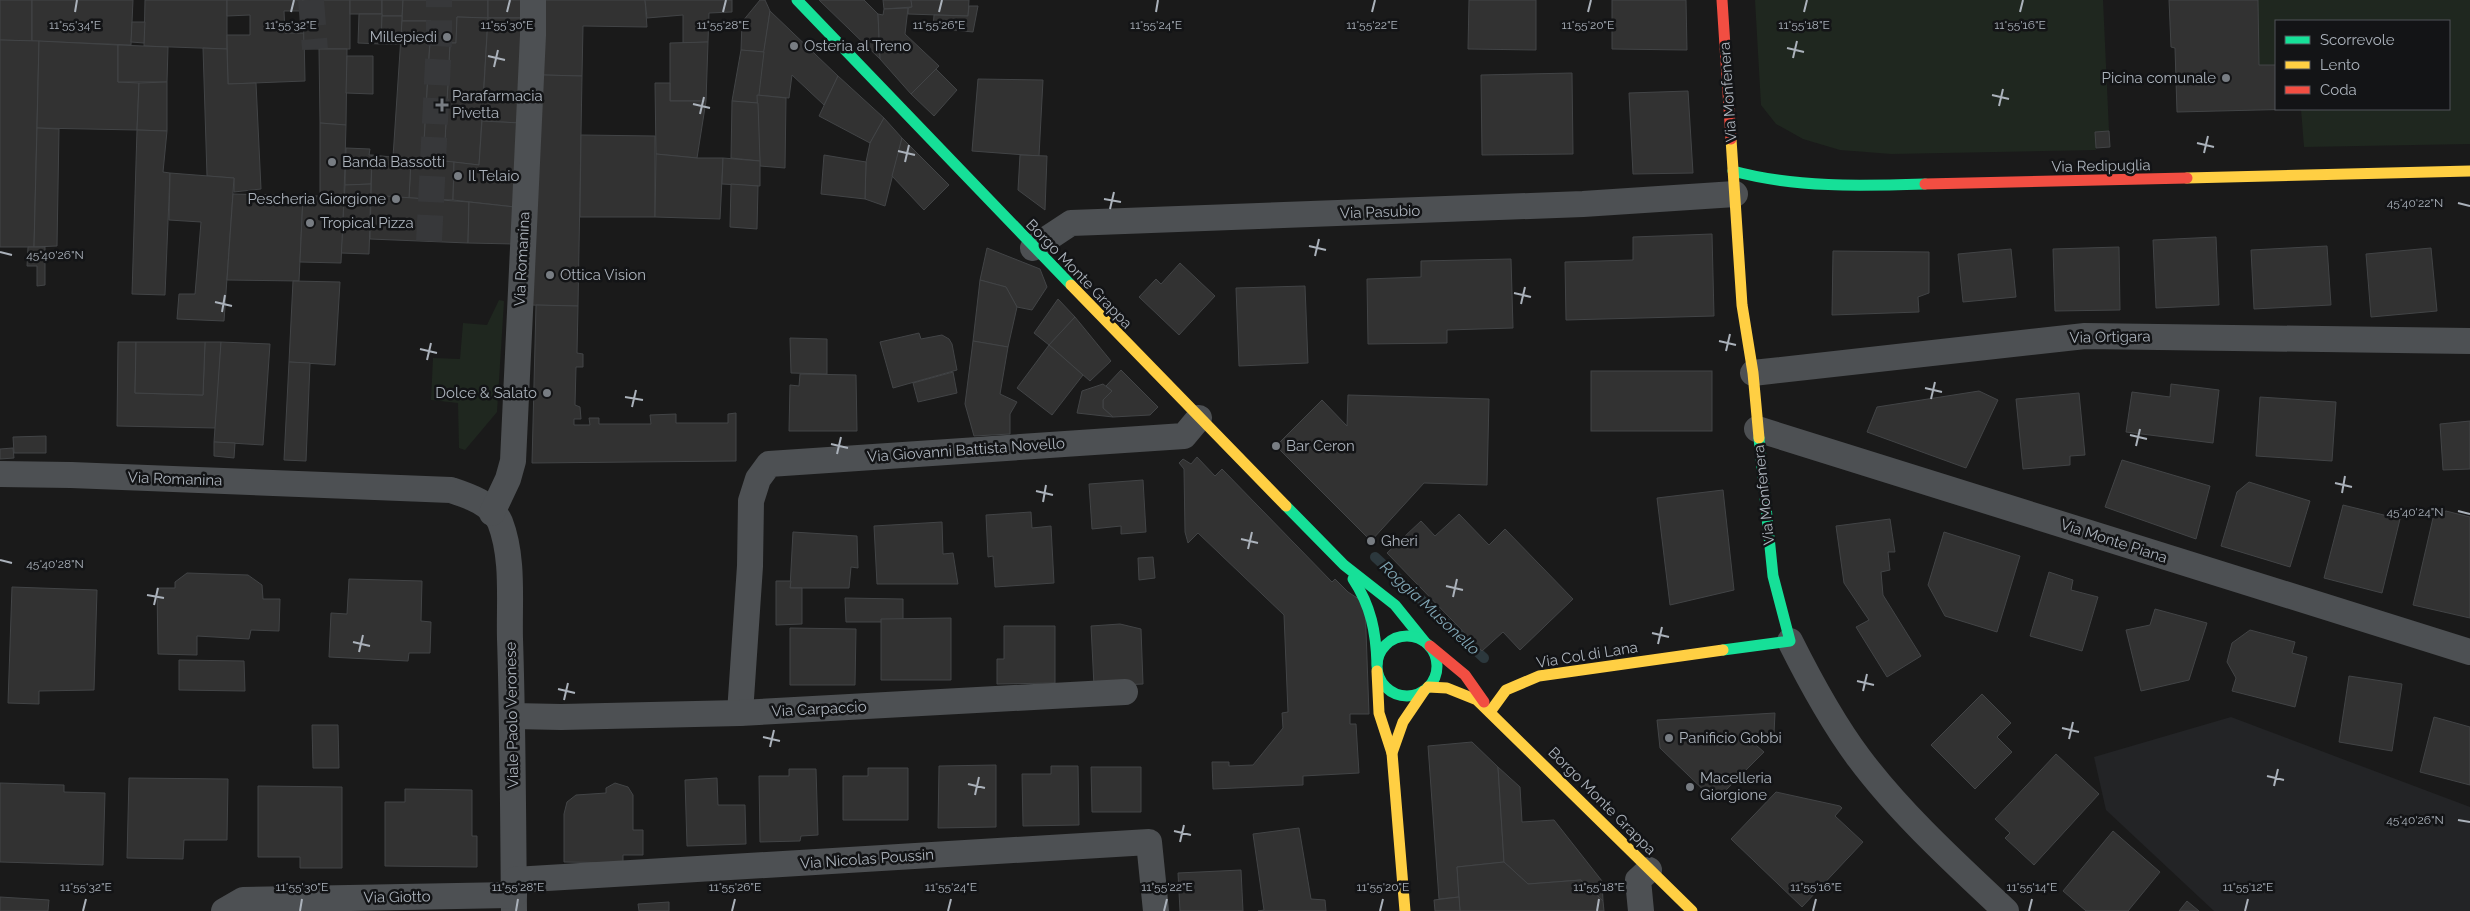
<svg xmlns="http://www.w3.org/2000/svg" width="2470" height="911" font-family="Raleway,sans-serif">
  <style>
    .built { fill: #232426 }
    .green { fill: #1f271f; fill-rule: evenodd }
    .lines { fill: none; stroke-linecap: round; stroke-linejoin: round }
    .stream { stroke: #2c383d; stroke-width: 10 }
    .building { fill: #323232; stroke: #424446 }
    .street-tunnel { stroke: #37383a; stroke-width: 26; stroke-dasharray: 26 13; stroke-linecap: butt }
    .street { stroke: #4d5053; stroke-width: 26 }
    .fast { stroke: #16e098; stroke-width: 11 }
    .slow { stroke: #ffcf43; stroke-width: 11 }
    .jam { stroke: #f24e42; stroke-width: 11 }
    .ticks { fill: none; stroke: #abb2bb; stroke-width: 2 }
    .poi-dot { fill: #787d83; stroke: #131416; stroke-width: 2 }
    .labels { text-anchor: middle; dominant-baseline: central; stroke-width: 5; stroke-linejoin: round; paint-order: stroke }
    .poi-label { font-size: 15px; fill: #abb2bb; stroke: #131416; text-anchor: start }
    .street-label { font-size: 15px; fill: #abb2bb; stroke: #131416 }
    .water-label { font-size: 16px; font-style: italic; fill: #81a7b6; stroke: #131416 }
    .ticks-label { font-size: 12px; text-anchor: middle; fill: #abb2bb; stroke: #131416; stroke-width: 5; stroke-linejoin: round; paint-order: stroke }
  </style>
  <rect width="100%" height="100%" fill="#1a1a1a"/>
  <polygon class="built" points="2231,717 2470,807 2470,911 2214,911 2106,810 2094,757"/>
  <g class="green">
    <polygon points="1755,0 2106,0 2103,0 2109,131 2095,132 2096,150 1892,154 1840,150 1803,139 1776,124 1761,105"/>
    <path d="M2169,0H2470V144L2304,147L2301,109L2177,112L2175,48L2171,47ZM2276,21H2449V109H2276Z"/>
    <polygon points="499,300 504,301 497,412 465,450 459,448 458,403 431,400 433,358 460,359 463,323 487,325"/>
  </g>
  <g class="lines">
    <polyline class="stream" points="1375,557 1484,658"/>
  </g>
  <g class="building">
    <polygon points="0,0 32,0 32,41 0,40"/>
    <polygon points="32,0 133,0 131,45 32,41"/>
    <polygon points="145,0 227,0 227,49 144,46"/>
    <polygon points="227,0 303,0 303,11 284,11 285,33 304,33 305,81 228,84 227,35 250,35 250,15 227,16"/>
    <polygon points="303,0 350,0 350,49 304,49"/>
    <rect x="350" y="0" width="32" height="14"/>
    <polygon points="382,0 403,0 402,16 382,16"/>
    <polygon points="403,0 488,0 488,18 457,17 456,43 430,42 431,21 402,21"/>
    <polygon points="488,0 526,0 525,18 488,18"/>
    <polygon points="540,0 645,0 647,27 583,26 582,76 543,75"/>
    <polygon points="645,0 732,0 732,12 709,13 708,42 683,43 683,15 647,18"/>
    <polygon points="760,0 765,0 770,11 764,52 741,50 742,22"/>
    <polygon points="819,0 864,0 878,14 880,59"/>
    <polygon points="883,0 911,0 912,7 884,9"/>
    <polygon points="911,0 969,0 968,16 908,14 908,8 912,7"/>
    <polygon points="1469,0 1536,0 1536,50 1468,49"/>
    <polygon points="1612,0 1686,0 1687,50 1612,49"/>
    <polygon points="2169,0 2258,0 2259,65 2276,65 2276,109 2301,109 2177,112 2175,48 2171,47"/>
    <polygon points="969,6 978,6 973,32 933,28 934,15 968,16"/>
    <polygon points="908,8 905,34 939,66 911,94 880,59 878,14 883,15 884,9"/>
    <polygon points="770,11 838,76 824,105 792,75 789,98 757,95"/>
    <polygon points="359,14 382,14 381,44 358,43"/>
    <polygon points="382,16 402,16 401,44 381,44"/>
    <polygon points="457,17 488,18 479,165 444,161 450,43 456,43"/>
    <polygon points="488,18 525,18 520,123 482,121"/>
    <polygon points="402,21 431,21 423,159 393,157"/>
    <polygon points="132,22 145,22 144,43 131,42"/>
    <polygon points="0,40 39,41 34,247 0,247"/>
    <polygon points="39,41 118,45 118,82 139,83 137,130 37,128"/>
    <polygon points="430,42 450,43 444,161 454,162 453,200 409,198 411,159 423,159"/>
    <polygon points="708,42 706,101 670,101 670,43"/>
    <polygon points="118,45 168,47 167,82 118,82"/>
    <polygon points="203,48 227,49 228,84 256,83 261,189 234,192 234,178 207,176"/>
    <polygon points="319,49 347,49 346,125 320,123"/>
    <polygon points="741,50 764,52 758,103 732,101"/>
    <polygon points="347,56 373,56 373,94 346,93"/>
    <polygon points="936,69 957,90 934,116 911,94"/>
    <polygon points="1572,73 1573,154 1482,155 1481,75"/>
    <polygon points="543,75 582,76 578,306 529,305"/>
    <polygon points="838,76 884,118 870,143 819,116"/>
    <polygon points="978,79 1043,80 1039,156 972,151"/>
    <polygon points="167,82 167,131 137,130 139,83"/>
    <polygon points="655,83 670,83 670,101 706,101 697,158 656,154"/>
    <polygon points="1688,91 1693,173 1633,174 1629,93"/>
    <polygon points="757,95 786,98 785,168 760,166"/>
    <polygon points="732,101 758,103 760,161 731,158"/>
    <polygon points="884,118 902,138 885,206 865,199 866,162 870,143"/>
    <polygon points="482,121 520,123 515,207 453,200 454,162 479,165"/>
    <polygon points="320,123 346,125 344,196 320,196"/>
    <polygon points="37,128 59,129 57,246 34,247"/>
    <polygon points="137,130 167,131 163,172 170,173 165,295 132,294"/>
    <polygon points="2109,131 2110,147 2096,148 2095,132"/>
    <polygon points="581,135 655,136 655,217 580,217"/>
    <polygon points="902,138 949,185 924,210 892,176"/>
    <polygon points="346,148 370,149 369,155 372,155 371,184 345,185"/>
    <polygon points="656,154 697,158 723,158 720,219 655,217"/>
    <polygon points="372,155 411,159 409,198 371,195"/>
    <polygon points="824,155 866,162 865,199 821,194"/>
    <polygon points="1020,155 1047,156 1045,210 1018,190"/>
    <polygon points="723,158 760,161 760,186 722,184"/>
    <polygon points="170,173 234,178 224,321 177,319 179,294 195,294 201,222 169,220"/>
    <polygon points="371,184 369,254 341,253 345,185"/>
    <polygon points="731,184 758,186 757,229 730,227"/>
    <polygon points="233,194 303,196 299,281 227,280"/>
    <polygon points="371,195 469,202 468,243 370,239"/>
    <polygon points="303,196 344,196 341,263 300,262"/>
    <polygon points="469,202 515,207 514,244 468,243"/>
    <polygon points="1712,234 1714,316 1566,320 1565,262 1633,260 1633,237"/>
    <polygon points="2216,237 2219,305 2156,308 2153,240"/>
    <polygon points="2327,246 2331,305 2254,309 2251,250"/>
    <polygon points="28,247 45,247 45,285 37,286 37,266 27,266"/>
    <polygon points="2119,247 2120,310 2055,311 2053,249"/>
    <polygon points="987,248 1040,269 1047,287 1032,310 1017,307 1006,287 980,280"/>
    <polygon points="2431,248 2437,311 2371,317 2366,254"/>
    <polygon points="2011,249 2016,297 1963,302 1958,254"/>
    <polygon points="1833,251 1929,252 1929,293 1918,297 1919,312 1832,315"/>
    <polygon points="1511,259 1513,328 1447,330 1447,343 1368,344 1367,279 1421,277 1421,261"/>
    <polygon points="1180,263 1215,296 1179,335 1139,297 1156,279 1161,284"/>
    <polygon points="980,280 1006,287 1017,307 1008,347 973,341"/>
    <polygon points="293,281 340,282 335,365 289,362"/>
    <polygon points="1305,286 1308,363 1239,366 1236,288"/>
    <polygon points="1058,299 1075,317 1049,345 1034,333"/>
    <polygon points="536,305 578,306 577,353 583,354 583,367 576,367 575,405 580,407 581,419 574,419 574,425 590,425 589,418 599,418 599,424 651,424 650,415 676,414 676,423 728,423 728,414 736,413 736,461 532,463"/>
    <polygon points="1075,317 1111,361 1090,381 1049,345"/>
    <polygon points="919,333 921,339 942,335 949,339 952,344 957,370 893,388 880,342"/>
    <polygon points="790,338 827,339 827,374 791,373"/>
    <polygon points="973,341 1008,347 1000,394 1017,402 1010,414 1010,434 974,436 965,404"/>
    <polygon points="118,342 136,342 135,393 203,395 205,342 221,342 216,428 117,426"/>
    <polygon points="136,342 205,342 203,395 135,393"/>
    <polygon points="221,342 270,344 263,445 214,442"/>
    <polygon points="1049,345 1083,375 1052,415 1017,388"/>
    <polygon points="289,362 310,363 306,461 284,460"/>
    <polygon points="1121,370 1158,407 1150,415 1113,417 1103,408 1103,400 1112,391 1106,386"/>
    <rect x="1591" y="371" width="121" height="60"/>
    <polygon points="953,372 957,393 918,402 913,383"/>
    <polygon points="800,374 856,375 857,431 789,431 790,385 799,386"/>
    <polygon points="1103,384 1112,391 1103,400 1103,408 1113,417 1077,413 1082,391"/>
    <polygon points="2171,384 2219,390 2213,443 2126,432 2132,392 2170,397"/>
    <polygon points="1979,391 1998,400 1966,468 1867,432 1877,407"/>
    <polygon points="2079,393 2085,455 2070,456 2070,465 2023,469 2016,399"/>
    <polygon points="1348,395 1489,399 1487,485 1424,483 1371,541 1276,446 1322,400 1347,426"/>
    <polygon points="2260,397 2336,402 2332,461 2256,456"/>
    <polygon points="2470,421 2470,469 2443,470 2440,424"/>
    <polygon points="46,436 46,453 14,453 13,437"/>
    <polygon points="214,442 235,443 234,458 214,456"/>
    <polygon points="13,448 14,458 0,459 0,449"/>
    <polygon points="1197,457 1215,476 1222,469 1332,582 1335,579 1348,592 1365,603 1369,714 1350,714 1350,724 1356,724 1359,773 1303,776 1303,785 1213,789 1212,762 1229,762 1229,766 1253,765 1283,728 1282,713 1288,712 1284,615 1198,533 1188,543 1185,532 1184,469 1179,463 1183,459 1191,464"/>
    <polygon points="2122,460 2210,486 2196,539 2105,507"/>
    <polygon points="1143,480 1146,532 1121,534 1121,526 1092,529 1089,484"/>
    <polygon points="2249,482 2310,501 2290,567 2221,546 2237,492"/>
    <polygon points="1723,490 1734,590 1670,605 1657,498"/>
    <polygon points="2343,505 2400,519 2382,593 2324,578"/>
    <polygon points="2446,511 2470,517 2470,618 2413,605 2433,518"/>
    <polygon points="1031,512 1032,528 1051,526 1054,583 995,587 993,556 988,557 986,515"/>
    <polygon points="1459,514 1489,545 1505,529 1573,599 1520,650 1503,632 1482,651 1387,553 1421,521 1435,536"/>
    <polygon points="1890,519 1895,552 1888,552 1890,570 1881,572 1883,595 1921,656 1887,677 1856,627 1869,620 1844,583 1836,526"/>
    <polygon points="942,522 943,554 953,553 958,584 877,584 874,526"/>
    <polygon points="793,532 857,536 858,568 851,567 849,588 790,588"/>
    <polygon points="1944,532 2020,556 1997,632 1945,616 1928,585"/>
    <polygon points="1153,557 1155,578 1139,580 1138,558"/>
    <polygon points="2049,572 2073,580 2071,590 2098,597 2082,651 2030,636"/>
    <polygon points="187,573 248,575 262,585 263,599 280,599 279,631 251,630 249,639 197,636 197,655 158,654 157,588 175,588 175,582"/>
    <polygon points="349,579 422,581 421,621 431,622 430,653 409,653 408,661 329,657 331,613 347,614"/>
    <polygon points="776,581 791,581 790,588 802,588 802,624 776,625"/>
    <polygon points="12,587 97,590 94,690 39,691 39,704 8,703"/>
    <polygon points="845,598 903,599 903,622 846,622"/>
    <polygon points="2155,609 2207,623 2189,680 2141,691 2126,630 2150,625"/>
    <polygon points="951,618 951,680 881,680 881,619"/>
    <polygon points="1120,624 1141,629 1143,684 1094,686 1091,626"/>
    <polygon points="1004,626 1055,626 1055,683 997,684 997,659 1004,659"/>
    <polygon points="790,628 856,629 855,685 790,685"/>
    <polygon points="2250,630 2295,642 2292,653 2307,657 2295,707 2232,691 2236,678 2227,662 2232,643"/>
    <polygon points="179,660 244,661 245,691 179,690"/>
    <polygon points="2349,676 2402,684 2392,751 2339,742"/>
    <polygon points="1982,694 2011,723 1997,737 2012,752 1975,789 1931,745"/>
    <polygon points="1775,713 1774,734 1749,739 1764,752 1715,801 1660,748 1657,720"/>
    <polygon points="2434,717 2470,727 2470,785 2420,772"/>
    <polygon points="312,725 338,725 339,768 313,768"/>
    <polygon points="1472,742 1498,767 1504,862 1457,867 1459,897 1439,899 1428,746"/>
    <polygon points="2056,754 2099,794 2034,865 2005,838 2010,833 1995,819"/>
    <polygon points="996,765 996,827 938,828 939,766"/>
    <polygon points="1051,766 1078,766 1079,825 1023,826 1022,774 1051,774"/>
    <polygon points="1091,767 1141,767 1141,812 1092,812"/>
    <polygon points="1498,767 1520,787 1522,822 1554,820 1602,881 1603,901 1581,880 1528,884 1504,862"/>
    <polygon points="868,768 908,768 908,820 843,820 843,776 868,776"/>
    <polygon points="789,769 816,769 818,835 801,836 800,841 760,842 759,776 789,776"/>
    <polygon points="129,778 228,779 227,840 184,840 183,859 127,858"/>
    <polygon points="717,778 718,805 745,805 746,844 687,846 685,780"/>
    <polygon points="0,783 64,785 64,792 105,793 103,865 0,862"/>
    <polygon points="615,783 628,787 633,795 633,830 643,830 643,855 623,855 623,863 564,862 564,814 567,802 576,795 606,793 606,788"/>
    <polygon points="258,786 342,787 342,868 300,868 300,857 258,857"/>
    <polygon points="405,789 472,790 472,836 477,836 477,867 385,866 385,802 405,802"/>
    <polygon points="1776,792 1840,806 1842,808 1835,816 1863,842 1802,907 1731,839"/>
    <polygon points="1299,828 1311,899 1325,900 1326,911 1258,911 1264,910 1253,834"/>
    <polygon points="2113,831 2160,872 2128,911 2086,911 2063,891"/>
    <polygon points="1504,862 1528,884 1581,880 1603,901 1604,911 1460,911 1457,867"/>
    <polygon points="1241,870 1243,911 1180,911 1178,873"/>
    <polygon points="0,897 49,900 48,911 0,911"/>
    <polygon points="1459,897 1460,911 1435,911 1434,900"/>
    <polygon points="2187,901 2199,911 2179,911"/>
    <polygon points="669,902 669,911 639,911 638,904"/>
  </g>
  <g class="lines">
    <g class="street-tunnel">
      <polyline points="311,0 315,49"/>
      <polyline points="429,241 439,42 439,0"/>
    </g>
    <g class="street">
      <polyline points="1033,248 1071,223 1583,204 1735,194"/>
      <polyline points="1753,373 2085,336 2470,341"/>
      <polyline points="1757,429 2470,652"/>
      <path d="M0,474L71,475L451,490C469,496 491,503 500,522C514,558 509,601 510,639C513,729 513,820 514,911"/>
      <polyline points="492,513 508,479 513,461 533,35 533,0"/>
      <path d="M1790,641C1810,681 1832,722 1859,758C1900,813 1956,864 2006,911"/>
      <polyline points="740,713 750,566 751,501 758,479 769,464 1184,436 1199,418"/>
      <polyline points="513,716 561,717 740,713 1125,692"/>
      <polyline points="514,880 1149,842 1156,911"/>
      <polyline points="224,911 243,900 514,895"/>
      <polyline points="1641,911 1638,880 1649,870"/>
    </g>
    <g class="fast">
      <polyline points="797,0 1071,285"/>
      <path d="M1733,171C1796,188 1860,186 1925,184"/>
      <polyline points="1286,506 1344,565 1395,605 1424,641"/>
      <path d="M1353,579C1371,606 1376,632 1377,664"/>
      <circle cx="1407" cy="666" r="30"/>
      <polyline points="1723,650 1790,641 1773,576 1759,438"/>
    </g>
    <g class="slow">
      <polyline points="1731,139 1742,305 1753,373 1759,438"/>
      <polyline points="2187,178 2470,171"/>
      <polyline points="1071,285 1286,506"/>
      <polyline points="1377,671 1379,713 1392,753"/>
      <polyline points="1428,687 1447,688 1477,700 1692,911"/>
      <polyline points="1490,712 1506,690 1539,676 1723,650"/>
      <polyline points="1405,911 1392,753 1403,722 1424,691"/>
    </g>
    <g class="jam">
      <polyline points="1722,0 1731,139"/>
      <polyline points="1925,184 2187,178"/>
      <polyline points="1430,646 1465,675 1484,702"/>
    </g>
  </g>
  <path class="ticks" d="M75,12L77,0M291,12L294,0M507,12L510,0M723,12L726,0M939,12L942,0M1156,12L1158,0M1372,12L1375,0M1588,12L1591,0M1804,12L1807,0M2020,12L2023,0M1787,48L1804,52M488,56L505,60M1793,58L1797,41M494,67L498,50M1992,95L2009,99M693,104L710,108M1999,106L2003,89M700,114L704,97M2197,143L2214,147M898,151L915,155M2204,153L2208,136M905,162L909,145M1104,199L1121,202M2458,203L2470,206M1110,209L1114,192M1309,246L1326,250M0,252L12,255M1315,256L1319,239M1514,293L1531,297M215,302L232,306M1521,304L1525,287M222,312L225,295M1719,341L1736,345M420,349L437,353M1726,351L1730,334M427,360L431,343M1925,388L1942,392M625,397L643,400M1931,399L1935,382M632,407L636,390M2130,435L2147,439M831,444L848,448M2136,446L2140,429M837,454L841,437M2335,483L2352,487M1036,491L1053,495M2342,493L2345,476M1043,502L1046,485M2458,511L2470,514M1241,539L1258,543M1248,549L1252,532M0,560L12,563M1446,586L1463,590M147,595L164,598M1453,597L1457,579M154,605L158,588M1652,633L1669,637M353,642L370,646M1658,644L1662,627M359,652L363,635M1857,681L1874,685M558,689L575,693M1863,691L1867,674M564,700L568,683M2062,728L2079,732M763,737L780,741M2069,739L2073,722M770,747L774,730M2267,776L2284,780M968,784L985,788M2274,786L2278,769M975,795L979,777M2458,820L2470,822M1174,831L1191,835M1180,842L1184,825M83,911L86,899M300,911L302,899M516,911L518,899M732,911L735,899M948,911L951,899M1164,911L1167,899M1380,911L1383,899M1597,911L1599,899M1813,911L1816,899M2029,911L2032,899M2245,911L2248,899"/>
  <g class="poi-dot">
    <circle cx="447" cy="37" r="5"/>
    <circle cx="794" cy="46" r="5"/>
    <circle cx="2226" cy="78" r="5"/>
    <path d="M439.5 97.5h5v5h5v5h-5v5h-5v-5h-5v-5h5z"/>
    <circle cx="332" cy="162" r="5"/>
    <circle cx="458" cy="176" r="5"/>
    <circle cx="396" cy="199" r="5"/>
    <circle cx="310" cy="223" r="5"/>
    <circle cx="550" cy="275" r="5"/>
    <circle cx="547" cy="393" r="5"/>
    <circle cx="1276" cy="446" r="5"/>
    <circle cx="1371" cy="541" r="5"/>
    <circle cx="1669" cy="738" r="5"/>
    <circle cx="1690" cy="787" r="5"/>
  </g>
  <g class="labels">
    <g class="poi-label">
      <text x="437" y="37" text-anchor="end">Millepiedi</text>
      <text x="804" y="46">Osteria al Treno</text>
      <text x="2216" y="78" text-anchor="end">Picina comunale</text>
      <text x="452" y="96">Parafarmacia<tspan x="452" dy="17">Pivetta</tspan></text>
      <text x="342" y="162">Banda Bassotti</text>
      <text x="468" y="176">Il Telaio</text>
      <text x="386" y="199" text-anchor="end">Pescheria Giorgione</text>
      <text x="320" y="223">Tropical Pizza</text>
      <text x="560" y="275">Ottica Vision</text>
      <text x="537" y="393" text-anchor="end">Dolce &amp; Salato</text>
      <text x="1286" y="446">Bar Ceron</text>
      <text x="1381" y="541">Gheri</text>
      <text x="1679" y="738">Panificio Gobbi</text>
      <text x="1700" y="778">Macelleria<tspan x="1700" dy="17">Giorgione</tspan></text>
    </g>
    <g class="street-label">
      <text transform="translate(1728 92) rotate(-94)">Via Monfenera</text>
      <text transform="translate(2101 166) rotate(-1)">Via Redipuglia</text>
      <text transform="translate(1380 212) rotate(-2)">Via Pasubio</text>
      <text transform="translate(522 259) rotate(-87)">Via Romanina</text>
      <text transform="translate(1079 274) rotate(46)">Borgo Monte Grappa</text>
      <text transform="translate(2110 337) rotate(-1)">Via Ortigara</text>
      <text transform="translate(966 450) rotate(-4)">Via Giovanni Battista Novello</text>
      <text transform="translate(175 479) rotate(2)">Via Romanina</text>
      <text transform="translate(1764 495) rotate(-96)">Via Monfenera</text>
      <text transform="translate(2114 541) rotate(18)">Via Monte Piana</text>
      <text transform="translate(1587 655) rotate(-9)">Via Col di Lana</text>
      <text transform="translate(819 709) rotate(-3)">Via Carpaccio</text>
      <text transform="translate(512 715) rotate(-91)">Viale Paolo Veronese</text>
      <text transform="translate(1602 801) rotate(45)">Borgo Monte Grappa</text>
      <text transform="translate(867 859) rotate(-4)">Via Nicolas Poussin</text>
      <text transform="translate(397 897) rotate(-1)">Via Giotto</text>
    </g>
    <g class="water-label">
      <text transform="translate(1430 608) rotate(43)">Roggia Musonello</text>
    </g>
  </g>
  <g class="ticks-label">
    <text x="291" y="29">11°55'32"E</text>
    <text x="507" y="29">11°55'30"E</text>
    <text x="723" y="29">11°55'28"E</text>
    <text x="939" y="29">11°55'26"E</text>
    <text x="1156" y="29">11°55'24"E</text>
    <text x="1372" y="29">11°55'22"E</text>
    <text x="1588" y="29">11°55'20"E</text>
    <text x="1804" y="29">11°55'18"E</text>
    <text x="2020" y="29">11°55'16"E</text>
    <text x="75" y="29">11°55'34"E</text>
    <text x="2415" y="207">45°40'22"N</text>
    <text x="55" y="259">45°40'26"N</text>
    <text x="2415" y="516">45°40'24"N</text>
    <text x="55" y="568">45°40'28"N</text>
    <text x="2415" y="824">45°40'26"N</text>
    <text x="86" y="891">11°55'32"E</text>
    <text x="302" y="891">11°55'30"E</text>
    <text x="518" y="891">11°55'28"E</text>
    <text x="735" y="891">11°55'26"E</text>
    <text x="951" y="891">11°55'24"E</text>
    <text x="1167" y="891">11°55'22"E</text>
    <text x="1383" y="891">11°55'20"E</text>
    <text x="1599" y="891">11°55'18"E</text>
    <text x="1816" y="891">11°55'16"E</text>
    <text x="2032" y="891">11°55'14"E</text>
    <text x="2248" y="891">11°55'12"E</text>
  </g>
  <rect x="2275" y="20" width="175" height="90" fill="#131416" stroke="#505358"/>
  <rect x="2285" y="36" width="25" height="8" fill="#16e098" stroke="#505358"/>
  <text x="2320" y="45" font-size="15" fill="#abb2bb">Scorrevole</text>
  <rect x="2285" y="61" width="25" height="8" fill="#ffcf43" stroke="#505358"/>
  <text x="2320" y="70" font-size="15" fill="#abb2bb">Lento</text>
  <rect x="2285" y="86" width="25" height="8" fill="#f24e42" stroke="#505358"/>
  <text x="2320" y="95" font-size="15" fill="#abb2bb">Coda</text>
</svg>
